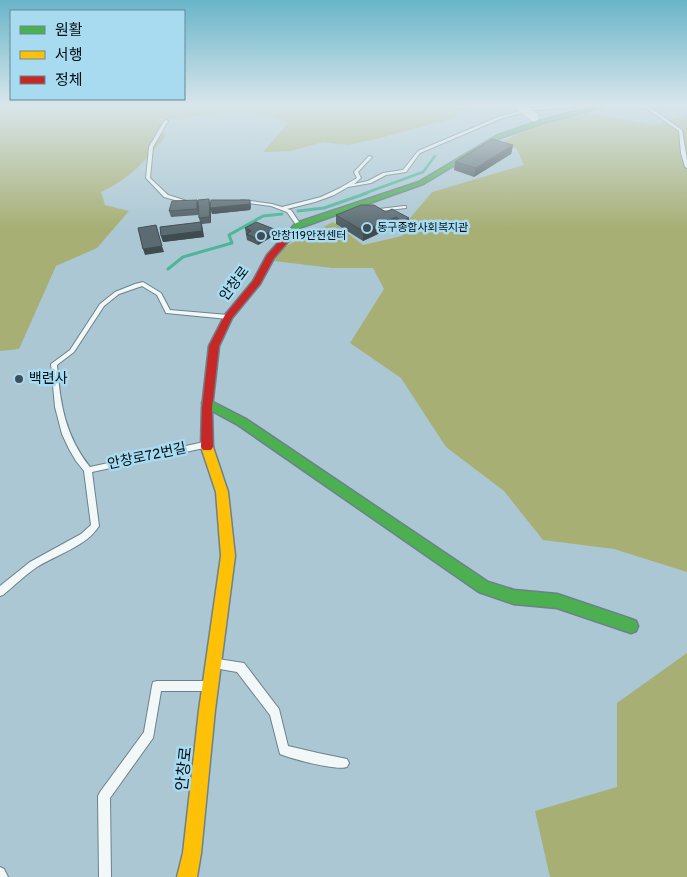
<svg xmlns="http://www.w3.org/2000/svg" width="687" height="877" font-family="Overpass,'Noto Sans KR',sans-serif">
  <style>
    .forest { fill: #a7af74 }
    .lines { fill: none; stroke-linecap: round; stroke-linejoin: round }
    .stream-far1 { stroke: #4cb69a; stroke-width: 2.5 }
    .stream { stroke: #4cb69a; stroke-width: 3 }
    .lane-casing { stroke: #6c828b; stroke-width: 2 }
    .fast-casing { stroke: #6c828b; stroke-width: 3 }
    .slow-casing { stroke: #6c828b; stroke-width: 3 }
    .jam-casing { stroke: #6c828b; stroke-width: 3 }
    .lane { fill: #f2f7f8; fill-rule: evenodd }
    .fast { fill: #4caf50; fill-rule: evenodd }
    .slow { fill: #ffc107; fill-rule: evenodd }
    .jam { fill: #c62828; fill-rule: evenodd }
    .street-bridge-casing { stroke: #6c828b; stroke-width: 10; stroke-linecap: butt }
    .street-bridge { stroke: #f2f7f8; stroke-width: 9 }
    .wall { fill: #4d5c61 }
    .shaded-wall { fill: #3f4b4f }
    .building { fill: #5a6b71; stroke: #3f4b4f }
    .poi-dot { fill: #3c4f58; stroke: #a8dbf0; stroke-width: 2 }
    .labels { text-anchor: middle; dominant-baseline: central; stroke-width: 5; stroke-linejoin: round; paint-order: stroke }
    .far-poi-label { font-size: 11px; fill: #000e15; stroke: #a8dbf0; text-anchor: start }
    .street-label { font-size: 14px; fill: #000e15; stroke: #a8dbf0 }
    .poi-label { font-size: 14px; fill: #000e15; stroke: #a8dbf0; text-anchor: start }
    .near-street-label { font-size: 16px; fill: #000e15; stroke: #a8dbf0 }
  </style>
  <rect width="100%" height="100%" fill="#abc7d3"/>
  <g class="forest">
    <path d="M0,106H471L450,119L380,138L348,145L323,142L291,151L263,152L288,123C250,103 201,118 160,119L165,137C143,163 132,177 101,192L105,205L129,211L97,248L56,266L19,349L0,351Z"/>
    <polygon points="590,113 653,125 687,115 687,572 614,549 543,540 504,491 446,447 401,378 350,343 384,289 373,268 332,268 274,261 284,247 333,222 363,245 402,236 410,218 432,192 524,165 517,149 502,142 534,126"/>
    <polygon points="687,653 687,877 550,877 535,811 617,787 617,703"/>
  </g>
  <g class="lines">
    <polyline class="stream-far1" points="363,194 423,172 435,156"/>
    <g class="stream">
      <polyline points="298,211 324,208 367,193"/>
      <polyline points="168,269 183,257 232,243 229,235 263,216 282,214"/>
    </g>
    <g class="lane-casing">
      <g id="lane">
        <polygon points="561,106 583,106 531,110 500,119 420,153 406,172 386,175 371,183 348,187 334,195 315,202 287,209 291,210 301,225 301,226 297,226 287,212 271,206 242,202 240,201 242,200 272,204 282,207 321,197 340,188 357,178 354,172 369,156 372,157 358,172 361,178 354,184 368,181 383,173 403,170 418,151 498,117 531,108"/>
        <polygon points="643,106 648,106 682,130 687,160 687,168 685,167 681,153 679,131"/>
        <polygon points="166,120 168,121 153,147 150,178 168,195 193,203 193,205 164,197 146,178 149,147 164,121"/>
        <polygon points="404,206 406,206 406,208 371,212 369,211 371,210"/>
        <path d="M143,282L161,293L170,310L228,315L231,317L228,319L166,313L157,295L142,286L119,294L104,306L74,352L57,365C60,403 65,436 90,467L204,442L207,443L208,445L207,447L204,448L92,472L99,526C87,546 56,555 37,567C25,575 14,586 3,595L0,596V586L30,562L81,534L91,525L84,471L76,461L69,449L62,434L55,407L51,364L70,350L100,304L115,292L135,284Z"/>
        <path d="M218,659L244,663L279,709L288,746L318,753L347,759L349,763L347,767C337,771 292,759 280,754L270,715L237,672L214,668L213,664L214,660Z"/>
        <polygon points="157,681 204,681 208,682 209,686 208,690 204,691 161,691 153,738 110,798 111,877 99,877 98,796 100,792 144,732 152,686 153,682"/>
        <polygon points="0,867 4,869 8,877 0,877"/>
      </g>
    </g>
    <g class="fast-casing">
      <g id="fast">
        <polygon points="596,106 606,106 543,123 500,138 423,184 302,227 291,239 284,237 296,223 419,182 496,136 539,121"/>
        <polygon points="207,399 246,419 488,582 514,590 557,594 631,619 636,621 638,626 636,631 631,633 557,608 514,604 479,592 238,425 203,406 202,403"/>
      </g>
    </g>
    <g class="slow-casing">
      <polygon id="slow" points="207,443 211,444 213,447 228,492 235,556 215,710 201,853 197,877 177,877 183,853 199,710 221,556 216,492 201,447 203,444"/>
    </g>
    <g class="jam-casing">
      <polygon id="jam" points="285,235 292,237 274,258 260,284 232,318 219,346 212,408 213,447 211,450 203,450 201,447 202,408 209,346 225,315 253,281 267,255"/>
    </g>
    <use href="#lane" class="lane"/>
    <use href="#fast" class="fast"/>
    <use href="#slow" class="slow"/>
    <use href="#jam" class="jam"/>
    <g class="street-bridge-casing">
      <polyline id="street-bridge" points="521,106 534,117"/>
    </g>
    <use href="#street-bridge" class="street-bridge"/>
  </g>
  <g class="wall">
    <polygon points="513,145 511,154 474,177 454,170 455,162"/>
    <polygon points="197,200 199,206 198,215 171,217 169,211"/>
    <polygon points="211,206 251,206 250,210 212,214 211,210 211,223 202,224 204,237 163,242 161,236 200,222 199,218"/>
    <polygon points="386,212 409,218 408,227 401,230 395,226 363,241 336,224 336,215"/>
    <polygon points="245,228 275,235 258,245 247,240"/>
  </g>
  <g class="shaded-wall">
    <polygon points="513,145 511,154 474,177 476,168"/>
    <polygon points="209,199 211,205 250,200 251,206 250,210 212,214 211,210 211,223 210,217"/>
    <polygon points="197,200 199,206 198,215 197,209"/>
    <polygon points="396,217 395,226 363,241 363,231"/>
    <polygon points="409,218 408,227 401,230 402,221"/>
    <polygon points="201,222 204,237 163,242 161,236"/>
    <polygon points="274,229 275,235 258,245 258,239"/>
    <polygon points="162,246 164,252 145,255 143,249"/>
  </g>
  <g class="building">
    <polygon points="492,139 513,145 476,168 455,162"/>
    <polygon points="209,199 210,217 199,218 198,200"/>
    <polygon points="197,200 197,209 169,211 172,201"/>
    <polygon points="211,200 250,200 250,204 210,208"/>
    <polygon points="361,205 374,205 386,212 392,209 409,218 402,221 396,217 363,231 336,215"/>
    <polygon points="201,222 202,231 161,236 160,227"/>
    <polygon points="256,222 274,229 258,239 246,234 251,231 245,228"/>
    <polygon points="156,225 162,246 143,249 138,228"/>
  </g>
  <linearGradient id="sky" x2="0" y2="1"><stop stop-color="#69b5c9"/><stop offset="0.46" stop-color="#d9e6eb"/><stop offset="1" stop-color="#d9e6eb" stop-opacity="0"/></linearGradient>
  <rect width="687" height="229" fill="url(#sky)"/>
  <g class="poi-dot">
    <circle cx="367" cy="228" r="5"/>
    <circle cx="261" cy="236" r="5"/>
    <circle cx="19" cy="379" r="5"/>
  </g>
  <g class="labels">
    <g class="far-poi-label">
      <text x="377" y="228">동구종합사회복지관</text>
      <text x="271" y="236">안창119안전센터</text>
    </g>
    <g class="street-label">
      <text transform="translate(235 284) rotate(-53)">안창로</text>
      <text transform="translate(147 457) rotate(-12)">안창로72번길</text>
    </g>
    <g class="poi-label">
      <text x="29" y="379">백련사</text>
    </g>
    <g class="near-street-label">
      <text transform="translate(185 769) rotate(-84)">안창로</text>
    </g>
  </g>
  <rect x="10" y="10" width="175" height="90" fill="#a8dbf0" stroke="#658998"/>
  <rect x="20" y="26" width="25" height="8" fill="#4caf50" stroke="#658998"/>
  <text x="55" y="35" font-size="15" fill="#000e15">원활</text>
  <rect x="20" y="51" width="25" height="8" fill="#ffc107" stroke="#658998"/>
  <text x="55" y="60" font-size="15" fill="#000e15">서행</text>
  <rect x="20" y="76" width="25" height="8" fill="#c62828" stroke="#658998"/>
  <text x="55" y="85" font-size="15" fill="#000e15">정체</text>
</svg>
